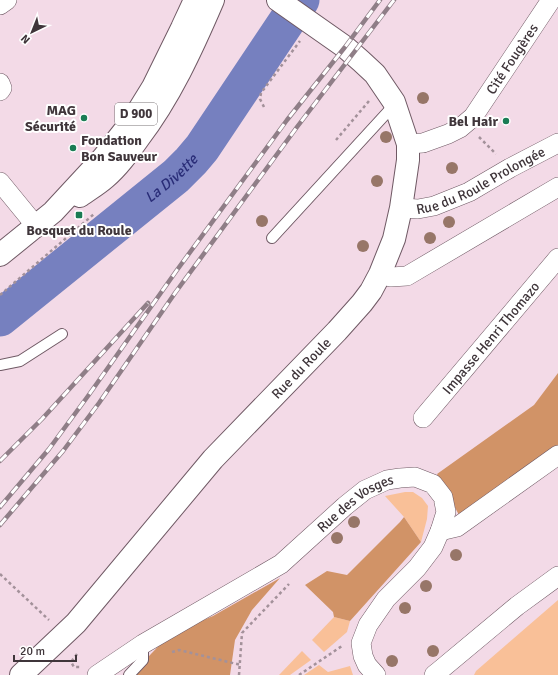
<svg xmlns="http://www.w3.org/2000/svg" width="558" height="675" font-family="Signika,sans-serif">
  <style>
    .green { fill: #f9c098 }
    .forest { fill: #d19367 }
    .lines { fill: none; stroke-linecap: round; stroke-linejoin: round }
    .river { stroke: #7680bf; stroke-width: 37 }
    .service-casing { stroke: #6f5964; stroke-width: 12 }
    .minor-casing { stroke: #6f5964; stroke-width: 20 }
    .tertiary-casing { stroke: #6f5964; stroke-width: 24 }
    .primary-casing { stroke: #6f5964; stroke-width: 24 }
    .path { stroke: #a3919a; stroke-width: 2.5; stroke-dasharray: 3 3; stroke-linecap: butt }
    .service { stroke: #fff; stroke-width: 10 }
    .minor { stroke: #fff; stroke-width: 19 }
    .tertiary { stroke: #fff; stroke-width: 22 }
    .primary { stroke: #fff; stroke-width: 22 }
    .rail-casing { stroke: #8f7e87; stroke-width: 4.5 }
    .rail { stroke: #fff; stroke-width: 3; stroke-dasharray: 9; stroke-linecap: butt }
    .tree { fill: #977668 }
    .poi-dot { fill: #1a7c54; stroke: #fff; stroke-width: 1.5 }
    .labels { text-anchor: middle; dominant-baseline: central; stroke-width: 4; stroke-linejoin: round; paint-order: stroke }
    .shield { fill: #fff; stroke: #797275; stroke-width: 1 }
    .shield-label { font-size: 13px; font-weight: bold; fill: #3f353a }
    .street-label { font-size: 14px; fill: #3f353a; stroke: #fff }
    .poi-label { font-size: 14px; font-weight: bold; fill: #3f353a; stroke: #fff; text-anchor: end }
    .water-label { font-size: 15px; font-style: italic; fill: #2a2d78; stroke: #fff }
  </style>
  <rect width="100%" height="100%" fill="#f3dae7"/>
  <g class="green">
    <polygon points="405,492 413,492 422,498 428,506 427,519 421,542 404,517 385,496"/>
    <polygon points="558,600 558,675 474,675 476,671"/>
    <polygon points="334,617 350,621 347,632 324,652 312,640"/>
    <polygon points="302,651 311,660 290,675 279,675"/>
    <polygon points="319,665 328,672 350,666 353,675 304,675"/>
  </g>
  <g class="forest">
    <polygon points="558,373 558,454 459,515 437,474 534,405"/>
    <polygon points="404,517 421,542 350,621 334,617 333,612 305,585 327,571 347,575 400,522"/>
    <polygon points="280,578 252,610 235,640 230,675 131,675 170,634 213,616"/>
  </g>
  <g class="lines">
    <path class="river" id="s1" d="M0,318L176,176L191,161L202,148L301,0"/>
    <g class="service-casing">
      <g id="service">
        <polyline points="272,238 394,105"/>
        <polyline points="0,365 20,361 62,334"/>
        <polyline points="129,675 143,660 143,644"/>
      </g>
    </g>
    <g class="minor-casing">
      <g id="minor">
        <polyline points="0,5 7,0"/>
        <polyline points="0,83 2,88 0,91"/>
        <path id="s2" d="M408,144L423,143L448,134L460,128L473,117L551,0"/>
        <polyline points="0,182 36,226"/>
        <path id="s3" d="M401,208L418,209L434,206L469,192L510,168L558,143"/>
        <polyline points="380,274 391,277 407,276 558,187"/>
        <path id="s4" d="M423,418L558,258"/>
        <polyline points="440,531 457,527 558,455"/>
        <path id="s5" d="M97,675L143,644L281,564L345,506L365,490L387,480L400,478L415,477L433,484L443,497L446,512L440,531L433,547L417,568L386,599L368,625L361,643L363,656L367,665L376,675"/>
        <polyline points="434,675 439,671 517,606 558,576"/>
      </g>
    </g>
    <g class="tertiary-casing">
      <g id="tertiary">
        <path id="s6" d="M21,675L76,623L213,459L337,331L362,303L371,291L380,274L394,239L401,208L408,160V144L394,102L375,74L361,61L345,47L278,0"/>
      </g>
    </g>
    <g class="primary-casing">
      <g id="primary">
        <path d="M80,196C88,190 97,185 105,178C118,167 128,153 138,139C170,97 192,49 213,0"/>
        <polyline points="0,255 53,212 103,158 132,121 153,87 182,28 195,0"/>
      </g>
    </g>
    <g class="path">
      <polyline points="264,107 260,99 261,93 300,41"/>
      <polyline points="479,137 496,154"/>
      <polyline points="336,140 369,101"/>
      <polyline points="0,295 94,214"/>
      <polyline points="0,574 49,620"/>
      <polyline points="172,652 179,650 241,665"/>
      <polyline points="77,654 71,662 74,667 80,667"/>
      <polyline points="239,675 242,633 289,584"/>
      <polyline points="299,675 342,646"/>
    </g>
    <use href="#service" class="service"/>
    <use href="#minor" class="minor"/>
    <use href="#tertiary" class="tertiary"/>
    <use href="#primary" class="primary"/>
    <g class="rail-casing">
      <g id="rail">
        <polyline points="0,461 42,419 148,303"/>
        <polyline points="0,507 49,449 88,396 177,270 287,120 345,47 380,0"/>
        <polyline points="0,525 63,451 99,403 175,293 297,127 394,0"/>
      </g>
    </g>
    <use href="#rail" class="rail"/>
  </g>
  <g class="tree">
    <circle cx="423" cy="98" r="6"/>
    <circle cx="386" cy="137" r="6"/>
    <circle cx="452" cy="168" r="6"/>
    <circle cx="377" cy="181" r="6"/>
    <circle cx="262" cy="221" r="6"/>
    <circle cx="449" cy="222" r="6"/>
    <circle cx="430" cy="238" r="6"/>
    <circle cx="363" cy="246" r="6"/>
    <circle cx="354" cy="522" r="6"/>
    <circle cx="337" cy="538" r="6"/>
    <circle cx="456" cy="555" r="6"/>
    <circle cx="426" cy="586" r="6"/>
    <circle cx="405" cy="608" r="6"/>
    <circle cx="433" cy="651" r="6"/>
    <circle cx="392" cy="661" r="6"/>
  </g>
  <g class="poi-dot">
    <circle cx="84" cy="118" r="4"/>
    <circle cx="506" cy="121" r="4"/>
    <circle cx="73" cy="148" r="4"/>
    <rect x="75" y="211" width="8" height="8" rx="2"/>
  </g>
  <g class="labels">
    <rect class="shield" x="115" y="103" width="42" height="22" rx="3"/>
    <g class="shield-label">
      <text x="136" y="114">D 900</text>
    </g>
    <g class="street-label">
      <text stroke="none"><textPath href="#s2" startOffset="142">Cité Fougères</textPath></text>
      <text stroke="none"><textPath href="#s3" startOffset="86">Rue du Roule Prolongée</textPath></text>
      <text stroke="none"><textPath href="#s4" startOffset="105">Impasse Henri Thomazo</textPath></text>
      <text stroke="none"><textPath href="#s6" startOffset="416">Rue du Roule</textPath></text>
      <text stroke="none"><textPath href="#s5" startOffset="312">Rue des Vosges</textPath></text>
    </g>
    <g class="poi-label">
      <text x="76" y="110">MAG<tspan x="76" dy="16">Sécurité</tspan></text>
      <text x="498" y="121">Bel Hair</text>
      <text x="81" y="140" text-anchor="start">Fondation<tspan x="81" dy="16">Bon Sauveur</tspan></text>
      <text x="79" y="230" text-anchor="middle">Bosquet du Roule</text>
    </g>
    <g class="water-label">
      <text stroke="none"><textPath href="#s1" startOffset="221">La Divette</textPath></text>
    </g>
  </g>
  <g transform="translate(32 32) rotate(223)" stroke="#ffffff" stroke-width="3" paint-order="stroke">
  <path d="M0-3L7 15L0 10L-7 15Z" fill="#3f353a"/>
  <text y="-6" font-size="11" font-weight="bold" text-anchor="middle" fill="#3f353a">N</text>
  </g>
  <path d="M14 655v6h62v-6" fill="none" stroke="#3f353a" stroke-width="2"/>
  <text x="20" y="655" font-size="12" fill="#3f353a" stroke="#ffffff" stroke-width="3" paint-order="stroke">20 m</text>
</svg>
